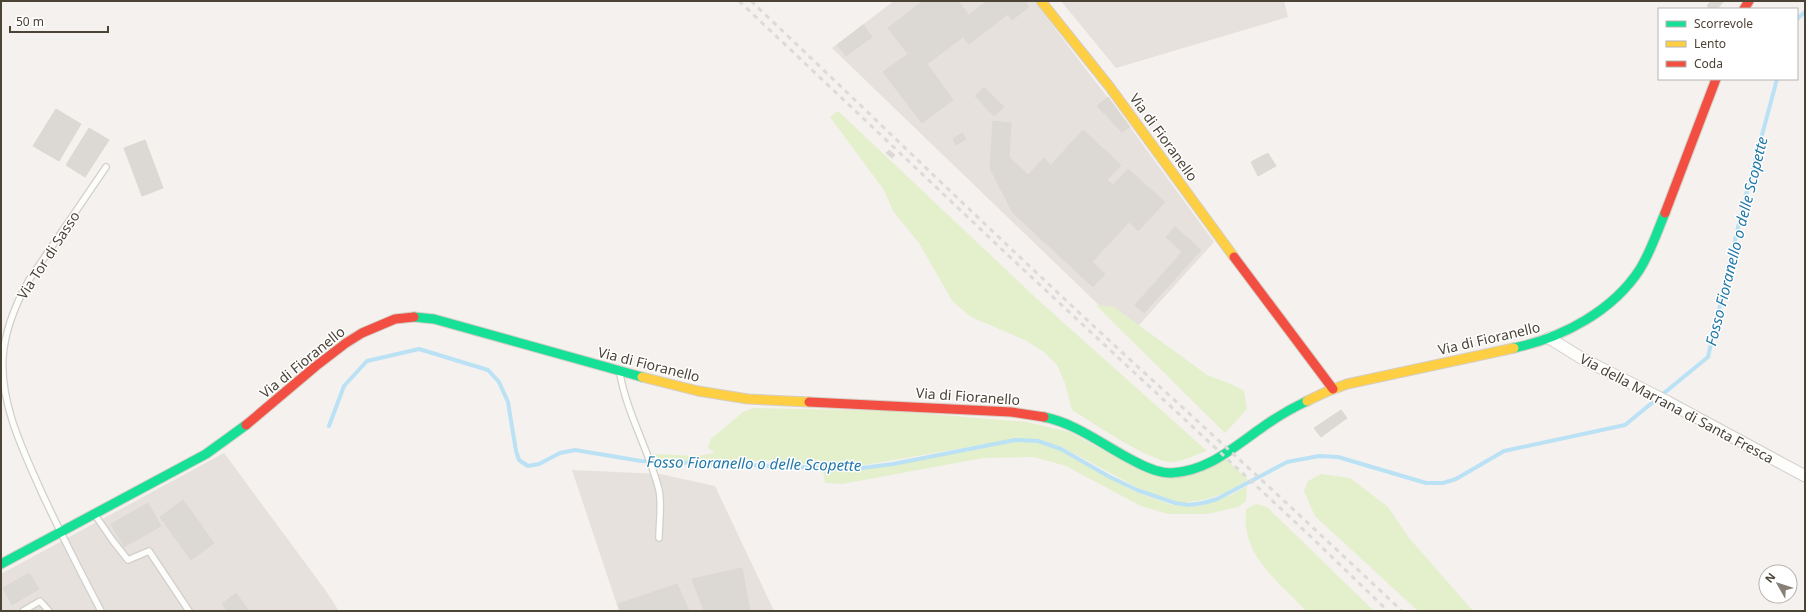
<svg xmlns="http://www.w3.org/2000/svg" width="1806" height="612" font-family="'Noto Sans',sans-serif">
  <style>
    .industrial { fill: #e6e1dd }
    .green { fill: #e4efcc }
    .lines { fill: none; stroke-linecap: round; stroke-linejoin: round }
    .stream { stroke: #bbe1f5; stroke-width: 4 }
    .building { fill: #dcd9d4; stroke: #dcd8d3 }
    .lane-casing { stroke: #d2cfcb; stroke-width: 8 }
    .street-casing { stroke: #d2cfcb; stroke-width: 13 }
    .fast-casing { stroke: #d4cec4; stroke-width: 11 }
    .slow-casing { stroke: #d4cec4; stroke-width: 11 }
    .jam-casing { stroke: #d4cec4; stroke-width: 11 }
    .lane { stroke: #fdfdfc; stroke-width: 5.5 }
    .street { stroke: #fdfdfc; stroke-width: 11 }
    .fast { stroke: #16e098; stroke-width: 9 }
    .slow { stroke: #ffcf43; stroke-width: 9 }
    .jam { stroke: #f24e42; stroke-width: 9 }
    .rail { stroke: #dbdbda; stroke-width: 3; stroke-dasharray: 5 5; stroke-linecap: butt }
    .labels { text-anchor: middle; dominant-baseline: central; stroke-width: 3; stroke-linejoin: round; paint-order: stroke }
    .street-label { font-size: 14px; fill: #4c4337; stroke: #fff }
    .water-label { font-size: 15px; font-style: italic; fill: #2178a9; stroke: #fff }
  </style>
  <rect width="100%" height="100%" fill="#f4f1ee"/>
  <g class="industrial">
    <polygon points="894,1 1034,1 1130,127 1214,242 1130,335 832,48"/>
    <polygon points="1061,1 1284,1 1288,17 1116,68"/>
    <polygon points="224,453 326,591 339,611 1,611 1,574"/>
    <polygon points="572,470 660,474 715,486 774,611 619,611"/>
  </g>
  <g class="green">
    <path d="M838,111L1037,299L1207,451C1197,454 1185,460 1175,462C1154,465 1092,422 1072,410L1065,383L1057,365L1044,352L1025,340L971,317L953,302L919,243L893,211L884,190L830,117Z"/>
    <polygon points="1096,305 1114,307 1207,375 1231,384 1244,391 1247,409 1225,433"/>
    <polygon points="754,408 893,411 1027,422 1069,432 1144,472 1226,459 1248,480 1227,492 1207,499 1184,503 1171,500 1138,488 1062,447 1038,440 1015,439 853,467 823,466 769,460 728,463 658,460 655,454 696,456 715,453 708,448 711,439 743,412"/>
    <polygon points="1016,441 1036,443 1060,449 1133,491 1172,505 1199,506 1231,495 1247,486 1246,501 1238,507 1207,514 1168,514 1141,506 1066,466 1034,457 983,458 842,484 825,483 823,470 854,470 890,466"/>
    <polygon points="1321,474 1350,478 1388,507 1409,538 1473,611 1418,611 1315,516 1304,491 1308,481"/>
    <path d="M1256,504L1267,507L1374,611H1306C1285,588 1254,565 1247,533C1245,526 1246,516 1246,509Z"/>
  </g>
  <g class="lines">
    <g class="stream">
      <polyline points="1797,19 1805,12"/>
      <polyline points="329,426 344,386 367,361 419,349 488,370 499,382 508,402 516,451 519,460 528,466 539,464 560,453 575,450 641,461 854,469 893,464 1015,440 1038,441 1061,449 1108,476 1137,490 1175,503 1189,505 1203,503 1217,499 1287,462 1319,456 1338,457 1426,483 1443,483 1456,479 1504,451 1625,425 1708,357 1743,206 1777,79"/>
    </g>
  </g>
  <g class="building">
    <polygon points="923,1 958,1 969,15 987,1 1025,1 1029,7 1012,20 1008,14 969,44 963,37 927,64 953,100 922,123 883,72 908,54 888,28"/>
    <polygon points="1711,1 1724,1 1717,9 1711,9 1707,6"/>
    <polygon points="863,25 872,37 846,56 837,45"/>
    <polygon points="984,87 1004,107 994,116 975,96"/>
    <polygon points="1108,97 1130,127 1122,132 1097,106"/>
    <polygon points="56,109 81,124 59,161 33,146"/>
    <polygon points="993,121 1011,123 1009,157 1028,175 1044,158 1051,165 1083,130 1121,165 1107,180 1113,185 1128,169 1165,202 1138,231 1129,222 1092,262 1105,274 1093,287 1013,213 990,168"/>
    <polygon points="89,128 109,140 85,177 66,165"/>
    <polygon points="962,133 966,139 956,145 953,139"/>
    <polygon points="145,140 163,188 142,196 124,148"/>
    <polygon points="889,150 895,155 892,158 886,153"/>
    <polygon points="1268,153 1276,166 1258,176 1251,162"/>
    <polygon points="1175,227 1201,250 1144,313 1135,305 1182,252 1166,237"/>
    <polygon points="1341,410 1347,418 1321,437 1314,428"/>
    <polygon points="183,500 214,543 191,560 160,517"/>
    <polygon points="148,503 161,526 124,547 111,524"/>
    <polygon points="742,568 750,611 704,611 692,579"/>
    <polygon points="29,573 39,589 12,605 3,588"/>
    <polygon points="677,584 689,611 621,611 618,604"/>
    <polygon points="236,593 249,611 227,611 222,604"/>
  </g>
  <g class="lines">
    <g class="lane-casing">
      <g id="lane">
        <path d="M620,374C627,414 649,450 659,490C662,503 659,524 659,538"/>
        <polyline points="95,515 113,541 128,560 149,551 189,611"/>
        <polyline points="23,611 40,601 49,611"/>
        <path d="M101,611C80,571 60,532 41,491C23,450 0,404 3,357C5,329 15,305 29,280L106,167"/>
      </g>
    </g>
    <g class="street-casing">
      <polyline id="street" points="1549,338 1583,359 1668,402 1805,476"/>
    </g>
    <g class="fast-casing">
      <g id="fast">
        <polyline points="414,317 434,319 642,377"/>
        <path d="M1514,348C1562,338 1613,311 1640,269C1651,251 1657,232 1665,213"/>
        <path d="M1044,417C1078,424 1104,446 1134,461C1145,467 1159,473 1171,473C1206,472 1233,448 1260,429C1275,418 1290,409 1307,401"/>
        <polyline points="1,564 206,454 246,425"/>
      </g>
    </g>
    <g class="slow-casing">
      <g id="slow">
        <polyline points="1041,1 1109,86 1234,257"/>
        <polyline points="642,377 698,391 748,399 809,402"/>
        <polyline points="1307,401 1328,391 1347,384 1514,348"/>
      </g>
    </g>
    <g class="jam-casing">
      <g id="jam">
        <polyline points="1744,9 1749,1"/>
        <polyline points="1665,213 1716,79"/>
        <polyline points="1234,257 1333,389"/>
        <polyline points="809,402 1011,412 1044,417"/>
        <polyline points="246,425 316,366 346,343 362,333 395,319 414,317"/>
      </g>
    </g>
    <use href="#lane" class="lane"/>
    <use href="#street" class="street"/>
    <use href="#fast" class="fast"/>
    <use href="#slow" class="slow"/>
    <use href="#jam" class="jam"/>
    <g class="rail">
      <polyline points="739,1 1011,258 1307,533 1388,611"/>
      <path d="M751,1C883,126 1014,254 1148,376C1234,454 1318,532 1402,611"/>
    </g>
  </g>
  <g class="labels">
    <g class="street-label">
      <text transform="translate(1164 137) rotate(54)">Via di Fioranello</text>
      <text transform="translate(48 255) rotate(-57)">Via Tor di Sasso</text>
      <text transform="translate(1489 338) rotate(-13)">Via di Fioranello</text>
      <text transform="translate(302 362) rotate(-39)">Via di Fioranello</text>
      <text transform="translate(649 364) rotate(14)">Via di Fioranello</text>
      <text transform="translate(968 396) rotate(4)">Via di Fioranello</text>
      <text transform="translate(1677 408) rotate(28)">Via della Marrana di Santa Fresca</text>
    </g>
    <g class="water-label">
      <text transform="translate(1736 241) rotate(-76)">Fosso Fioranello o delle Scopette</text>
      <text transform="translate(754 463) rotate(1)">Fosso Fioranello o delle Scopette</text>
    </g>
  </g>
  <rect width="1806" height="612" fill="none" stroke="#4c4337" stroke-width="4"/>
  <rect x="1658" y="8" width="140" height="72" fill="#ffffff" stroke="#b7b4af"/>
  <rect x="1666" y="21" width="20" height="6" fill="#16e098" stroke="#b7b4af"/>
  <text x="1694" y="28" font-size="12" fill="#4c4337">Scorrevole</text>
  <rect x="1666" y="41" width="20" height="6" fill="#ffcf43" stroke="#b7b4af"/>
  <text x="1694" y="48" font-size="12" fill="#4c4337">Lento</text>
  <rect x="1666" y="61" width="20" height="6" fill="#f24e42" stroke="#b7b4af"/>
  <text x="1694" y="68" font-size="12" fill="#4c4337">Coda</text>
  <g transform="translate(1778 584) rotate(309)"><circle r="19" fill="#ffffff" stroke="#b7b4af"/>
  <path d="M0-3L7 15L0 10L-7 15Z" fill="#878077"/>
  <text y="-6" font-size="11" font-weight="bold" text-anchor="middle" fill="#4c4337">N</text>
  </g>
  <path d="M10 26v6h98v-6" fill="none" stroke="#4c4337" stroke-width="2"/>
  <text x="16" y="26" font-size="12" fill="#4c4337" stroke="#ffffff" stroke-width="3" paint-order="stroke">50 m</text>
</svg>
